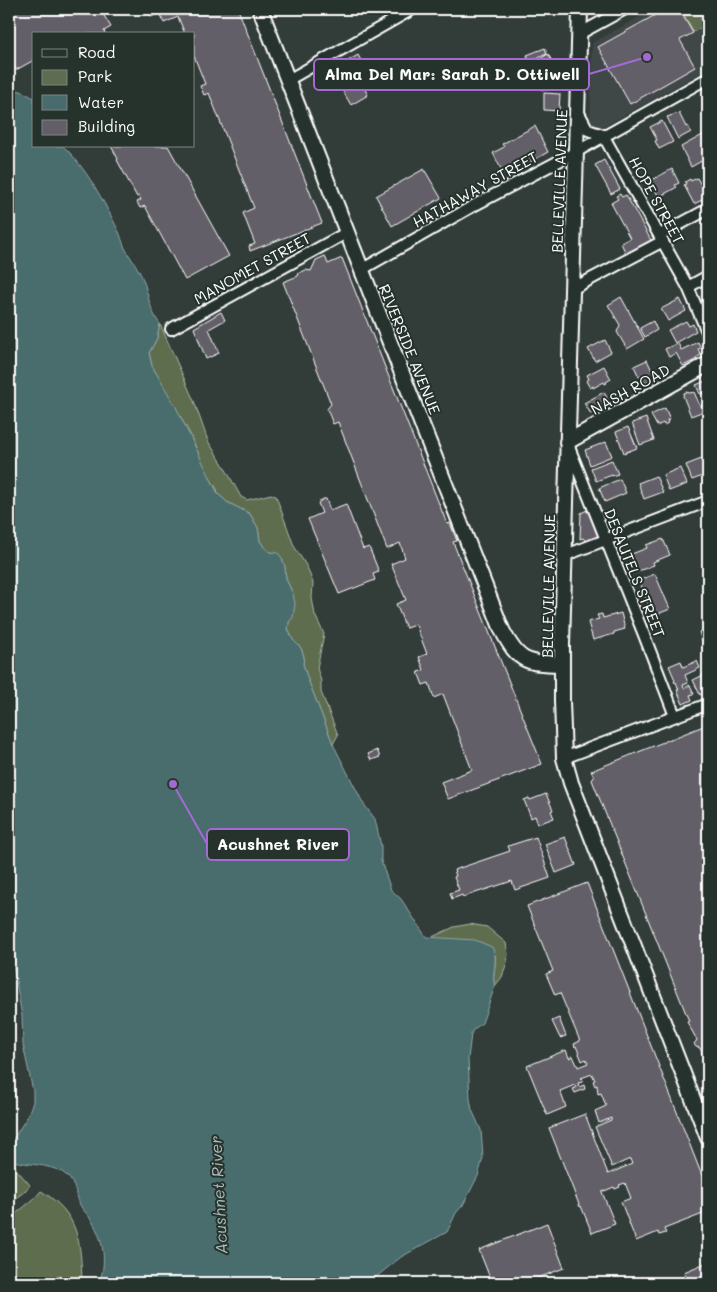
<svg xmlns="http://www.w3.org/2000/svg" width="717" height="1292" font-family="Mali,sans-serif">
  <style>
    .built { fill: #414647 }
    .green { fill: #5e6d4f; stroke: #aeb6a7 }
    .water { fill: #486c6d; stroke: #91a7a7 }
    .building { fill: #635e68; stroke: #fff }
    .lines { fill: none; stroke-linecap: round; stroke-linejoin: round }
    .street-casing { stroke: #fff; stroke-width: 14 }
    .secondary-casing { stroke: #fff; stroke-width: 18 }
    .street { stroke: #26332d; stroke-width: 10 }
    .secondary { stroke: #26332d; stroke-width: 14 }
    .labels { text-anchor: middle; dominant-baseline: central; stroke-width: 4; stroke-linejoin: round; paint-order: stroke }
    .street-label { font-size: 15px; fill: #fff; stroke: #26332d }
    .water-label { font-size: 16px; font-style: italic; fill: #adbdbd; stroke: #26332d }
    .leader { fill: none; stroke: #a36bd2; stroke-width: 2 }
    .callout-dot { fill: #a36bd2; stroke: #26332d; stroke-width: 2 }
    .callout { fill: #26332d; stroke: #a36bd2; stroke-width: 2 }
    .callout-label { font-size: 16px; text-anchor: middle; font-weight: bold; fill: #fff }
  </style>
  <rect width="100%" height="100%" fill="#323c39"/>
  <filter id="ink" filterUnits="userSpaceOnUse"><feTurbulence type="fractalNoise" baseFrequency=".02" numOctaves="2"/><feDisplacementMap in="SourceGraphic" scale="10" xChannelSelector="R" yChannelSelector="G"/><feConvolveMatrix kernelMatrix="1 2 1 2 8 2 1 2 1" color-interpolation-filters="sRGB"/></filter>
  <g filter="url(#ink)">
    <polygon class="built" points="654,9 708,9 708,69 603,127 596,128 590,125 592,43"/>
    <g class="green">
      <polygon points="681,9 700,9 708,24 693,32"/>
      <polygon points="160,324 194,401 208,441 224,466 236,488 241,497 247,500 271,494 276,496 294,546 307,567 313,583 312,598 315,615 324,634 317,668 321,681 321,692 338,735 333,744 307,677 303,664 304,657 301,648 293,640 288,629 293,594 286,579 285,567 278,553 270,552 264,547 260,541 258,528 250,514 227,502 218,494 217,489 207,474 191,436 152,366 149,353 157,338"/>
      <path d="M470,924L487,927L506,943L508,954L507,962L502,977L495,986C491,976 497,965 495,954L432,937L454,927Z"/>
      <polygon points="9,1012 10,1068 15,1096 12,1097 9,1118 12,1141 11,1148 16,1169 30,1185 24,1192 9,1203"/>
      <path d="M41,1191C79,1213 81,1243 82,1283H9V1222C17,1210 32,1203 41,1191Z"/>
    </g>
    <path class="water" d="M9,89L21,91L34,98V146H63C85,166 105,203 118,230C121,235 122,242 125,248C129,256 135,263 139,271C149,288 147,308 160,324L157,338L149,353L152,366L176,407L218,494L227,502L250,514L258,528L260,541L264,547L270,552L278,553L282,558L285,567L286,579L293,594L295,604L293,617L289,622L288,629L293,640L301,648L304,657L303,664L307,677L333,744L363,803L375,819L381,846V861L391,890L401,899L426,937L475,940L492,947C500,962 490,973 495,986L482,1023L473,1030L471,1034L468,1059L470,1099L472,1110L481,1130L482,1143L483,1158L478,1176L463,1205L456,1213L447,1232L401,1257L376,1277L373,1283H99C107,1262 104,1241 92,1221C89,1215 83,1211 80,1205C76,1193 74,1179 62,1172C47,1164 30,1165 13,1161L11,1148L12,1141L27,1117L33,1102V1091L23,1045L22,1016L9,941Z"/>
    <g class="building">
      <polygon points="9,9 104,9 103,14 111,27 104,31 105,34 34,34 34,60 16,70 9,57"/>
      <polygon points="148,9 238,9 322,223 250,251 249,246 255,244 243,213 254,208 209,93 204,95 200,86 205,84 194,56 194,34 185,34 178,17 164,23 160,13 151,17"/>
      <polygon points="666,9 679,9 693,33 680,40 695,67 630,104 598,47"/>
      <polygon points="545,48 547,54 529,61 527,55"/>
      <polygon points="548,54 562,79 542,90 529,66"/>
      <polygon points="358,55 365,68 362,69 364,73 358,77 368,95 351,105 331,71"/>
      <polygon points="544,93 560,94 559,111 544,110"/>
      <polygon points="679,113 686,127 688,126 691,132 678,139 667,117"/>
      <polygon points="662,121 673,142 659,149 655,141 657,140 650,127"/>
      <polygon points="535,126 548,152 516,170 514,167 503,173 493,153 504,147 502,144"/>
      <polygon points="708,132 708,144 703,147 706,154 703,156 705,159 691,167 681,147"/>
      <polygon points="111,146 168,146 229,256 185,280 145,206 140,208 137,202 141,200 139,196 137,197 117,160 118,159"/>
      <polygon points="604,160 620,189 611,194 595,165"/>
      <polygon points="424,169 441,198 392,226 376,196"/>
      <polygon points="672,169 679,183 675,185 677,187 659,197 650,181"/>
      <polygon points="697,178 708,197 694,204 684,185 686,184 685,182 690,179 691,181"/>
      <polygon points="620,194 622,197 626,195 653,244 628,258 621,243 630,238 611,203 618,199 616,196"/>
      <polygon points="325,256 328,264 342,258 447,524 450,523 457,541 453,542 542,764 448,799 441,782 472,770 443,694 434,698 429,683 423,685 418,672 424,670 419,657 427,654 416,625 406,628 396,604 406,600 391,564 405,558 400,543 387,549 338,422 333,424 327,409 331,404 283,282 298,276 299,273 306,270 311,271 316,260"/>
      <polygon points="621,297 644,339 627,349 617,332 620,325 608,305"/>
      <polygon points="680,299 686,311 668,321 661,309"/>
      <polygon points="221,312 225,320 209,329 219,353 206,359 194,328"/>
      <polygon points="653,321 657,330 645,337 640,328"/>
      <polygon points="686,321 689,326 693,324 696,331 675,343 668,330"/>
      <polygon points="605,340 611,352 595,361 588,349"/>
      <polygon points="698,342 701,348 698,349 701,355 696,358 697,359 683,366 676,353 669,357 665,349 678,343 681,350"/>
      <polygon points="647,360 655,377 653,378 654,381 649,384 648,381 645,383 641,376 639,377 634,366"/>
      <polygon points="604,366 611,379 606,382 607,383 605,384 604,382 593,388 593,386 590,388 586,381 589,379 587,375"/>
      <polygon points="708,380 708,390 700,394 696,385"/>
      <polygon points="604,392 610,404 603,410 602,408 591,414 584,403"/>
      <polygon points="686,392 690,393 694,392 700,406 702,405 704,411 691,416 683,396 684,393"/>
      <polygon points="665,408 670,419 667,420 668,423 664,425 663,423 657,426 651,415"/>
      <polygon points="646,418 654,440 640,445 632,423"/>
      <polygon points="628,427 637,448 624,453 616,432"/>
      <polygon points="606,442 612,456 590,465 585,450"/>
      <polygon points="704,458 708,474 692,480 686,465"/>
      <polygon points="612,460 618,474 612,476 612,475 596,481 591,468"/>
      <polygon points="680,468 687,484 669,491 663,475"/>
      <polygon points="656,476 663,492 644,499 638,483"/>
      <polygon points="620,479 626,493 605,502 599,488"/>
      <polygon points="323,499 326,499 330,510 346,504 363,549 369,547 379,572 373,574 375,580 339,594 308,519 322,513 318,503"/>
      <polygon points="587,510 587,512 589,511 602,536 587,542 583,538 580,539 581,513"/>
      <polygon points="663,539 670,555 653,562 654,565 636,572 629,555 647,548 646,545"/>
      <polygon points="655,574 670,609 653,616 639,580"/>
      <polygon points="621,613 625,629 614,632 614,634 593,640 588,622 599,619 597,615 602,614 603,618"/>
      <polygon points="708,628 708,647 705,649 699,632"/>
      <polygon points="681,661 683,667 697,661 700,668 685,675 688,683 683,685 684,688 690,685 694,694 690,695 692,700 683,704 677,690 679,690 676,682 675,683 674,681 675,680 669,666"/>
      <polygon points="708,673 708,692 700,695 693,680"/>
      <polygon points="708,722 708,1070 700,1048 696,1047 694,1044 697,1040 687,1022 689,1021 592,780 594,777 591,771 706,725 706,723"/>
      <polygon points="377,750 380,757 371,760 368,754"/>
      <polygon points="546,794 553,810 551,811 554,818 538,824 535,816 531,818 524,800 529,798 530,800"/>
      <polygon points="536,837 550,878 515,890 512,881 463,897 462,895 452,899 450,893 459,890 454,877 456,876 454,870 510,851 508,846"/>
      <polygon points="565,837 576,865 556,873 545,844"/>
      <polygon points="587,883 708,1191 708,1212 664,1229 666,1233 659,1235 658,1232 636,1241 621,1202 631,1198 625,1183 619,1185 620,1187 615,1189 614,1187 602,1192 615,1224 592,1233 581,1206 580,1207 549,1128 585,1114 608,1174 632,1164 630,1159 612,1167 595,1127 611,1120 611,1118 599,1123 595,1111 606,1106 601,1093 598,1094 597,1085 595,1086 593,1081 595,1080 592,1074 581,1078 583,1082 578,1083 579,1087 584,1085 585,1089 575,1093 573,1089 576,1088 575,1085 560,1091 566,1107 547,1115 527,1066 566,1050 569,1058 573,1056 578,1067 588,1063 586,1059 582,1061 576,1046 575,1047 574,1044 580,1041 560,993 555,995 546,974 553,971 527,906"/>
      <polygon points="559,1018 566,1036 560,1038 552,1021"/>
      <polygon points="547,1223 564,1268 525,1283 492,1283 479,1250"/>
      <polygon points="708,1262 708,1283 689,1283 684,1272"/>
    </g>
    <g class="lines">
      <g class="street-casing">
        <g id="street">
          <polyline points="579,34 625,9"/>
          <polyline points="288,80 413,9"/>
          <polyline points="578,111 588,130 603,135 688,287 708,334"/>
          <polyline points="660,235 708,209"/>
          <polyline points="361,270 473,206 576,152 708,78"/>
          <polyline points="688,287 708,276"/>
          <polyline points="572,289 663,241"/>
          <polyline points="171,329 346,233"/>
          <polyline points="569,447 644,635 675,716"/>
          <polyline points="566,555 708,501"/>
          <polyline points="564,758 708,704"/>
        </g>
      </g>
      <g class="secondary-casing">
        <g id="secondary">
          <path d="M260,9L502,630C519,663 526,663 562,664"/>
          <polyline points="580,9 562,644 562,701 564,758 571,783 708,1138"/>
          <polyline points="567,442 708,364"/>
        </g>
      </g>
      <use href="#street" class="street"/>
      <use href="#secondary" class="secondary"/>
    </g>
  </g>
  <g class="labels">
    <g class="street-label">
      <text transform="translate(559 181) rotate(-88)">BELLEVILLE AVENUE</text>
      <text transform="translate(475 189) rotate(-29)">HATHAWAY STREET</text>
      <text transform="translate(657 200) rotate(61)">HOPE STREET</text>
      <text transform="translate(252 268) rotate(-29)">MANOMET STREET</text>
      <text transform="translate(410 349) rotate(68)">RIVERSIDE AVENUE</text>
      <text transform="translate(630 389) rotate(-29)">NASH ROAD</text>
      <text transform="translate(635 573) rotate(68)">DESAUTELS STREET</text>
      <text transform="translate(548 586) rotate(-89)">BELLEVILLE AVENUE</text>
    </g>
    <g class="water-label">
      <text transform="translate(218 1195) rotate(-93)">Acushnet River</text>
    </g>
  </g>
  <path class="leader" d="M647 57L589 74M173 784L207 844"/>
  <g class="callout-dot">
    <circle cx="647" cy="57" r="5"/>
    <circle cx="173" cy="784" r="5"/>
  </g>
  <g class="callout">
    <rect x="314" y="59" width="275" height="31" rx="5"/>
    <rect x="207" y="829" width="142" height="31" rx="5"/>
  </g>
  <g class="callout-label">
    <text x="452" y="80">Alma Del Mar: Sarah D. Ottiwell</text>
    <text x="278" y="850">Acushnet River</text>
  </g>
  <rect width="717" height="1292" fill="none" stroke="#26332d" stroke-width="30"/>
  <rect x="15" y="15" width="687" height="1262" fill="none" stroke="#fff" stroke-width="2" filter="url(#ink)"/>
  <rect x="32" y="32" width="162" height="115" fill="#26332d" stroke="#7d8581"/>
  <rect x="42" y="49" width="25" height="8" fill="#26332d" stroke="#7d8581"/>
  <text x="78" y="58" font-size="15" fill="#ffffff">Road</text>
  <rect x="42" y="70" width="25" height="15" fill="#5e6d4f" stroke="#7d8581"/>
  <text x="78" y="82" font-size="15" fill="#ffffff">Park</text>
  <rect x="42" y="95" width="25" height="15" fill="#486c6d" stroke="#7d8581"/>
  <text x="78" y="108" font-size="15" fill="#ffffff">Water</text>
  <rect x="42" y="120" width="25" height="15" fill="#635e68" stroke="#7d8581"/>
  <text x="78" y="132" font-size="15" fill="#ffffff">Building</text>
</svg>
